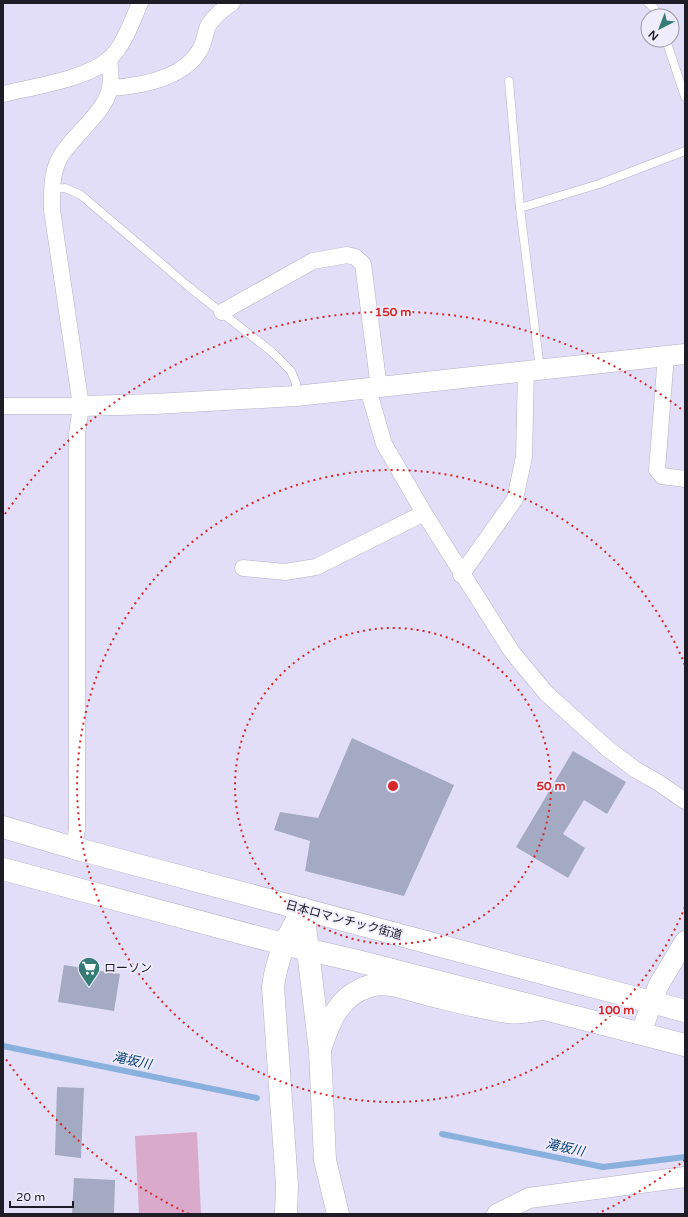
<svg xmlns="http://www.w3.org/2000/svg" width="688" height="1217" font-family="'Varela Round','Noto Sans JP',sans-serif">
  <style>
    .garden { fill: #d9aacb }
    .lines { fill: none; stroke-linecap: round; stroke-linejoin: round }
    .stream { stroke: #8ab1dd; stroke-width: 6 }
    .building { fill: #a3aac2 }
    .service-casing { stroke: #b4afc8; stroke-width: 9 }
    .minor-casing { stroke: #b4afc8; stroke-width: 17 }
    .tertiary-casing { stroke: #b4afc8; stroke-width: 21 }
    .trunk-casing { stroke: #b4afc8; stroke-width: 23 }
    .motorway-casing { stroke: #b4afc8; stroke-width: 23 }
    .service { stroke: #fff; stroke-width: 8 }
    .minor { stroke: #fff; stroke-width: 16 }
    .tertiary { stroke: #fff; stroke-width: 20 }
    .trunk { stroke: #fff; stroke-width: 22 }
    .motorway { stroke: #fff; stroke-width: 22 }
    .ring { fill: none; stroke: #d62828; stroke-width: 2; stroke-dasharray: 2 4 }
    .labels { text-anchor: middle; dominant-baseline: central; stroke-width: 3.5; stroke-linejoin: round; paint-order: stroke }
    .street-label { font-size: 12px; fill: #1e1c26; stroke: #efecfc }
    .poi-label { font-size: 12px; fill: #1e1c26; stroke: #efecfc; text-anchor: start }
    .water-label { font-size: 13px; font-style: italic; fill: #003b6f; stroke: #efecfc }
    .centre { fill: #d62828; stroke: #efecfc; stroke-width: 2 }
    .ring-label { font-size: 12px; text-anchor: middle; font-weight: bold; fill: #d62828; stroke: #efecfc; stroke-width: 3.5; stroke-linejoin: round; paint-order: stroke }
  </style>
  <rect width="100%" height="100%" fill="#e3def8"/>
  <polygon class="garden" points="197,1132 201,1214 139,1214 135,1136"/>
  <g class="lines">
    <g class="stream">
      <polyline points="3,1046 257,1098"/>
      <polyline points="442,1134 603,1167 685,1157"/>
    </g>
  </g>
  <g class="building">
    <polygon points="352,738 454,785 404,896 305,871 310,841 274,830 280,812 318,818"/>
    <polygon points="573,751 626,782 607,814 584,800 563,834 585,848 568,878 516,847"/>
    <polygon points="64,965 120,974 114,1011 58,1002"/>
    <polygon points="57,1087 84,1088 81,1158 55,1155"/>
    <polygon points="74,1178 115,1180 114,1214 72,1214"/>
  </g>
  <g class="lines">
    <g class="service-casing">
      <g id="service">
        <polyline points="648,3 654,8 657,16"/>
        <polyline points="666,40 685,97"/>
        <polyline points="509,81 520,208 540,369"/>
        <polyline points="51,189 65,188 81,195 189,287 272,352 291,371 296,383 296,396"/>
        <polyline points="520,208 599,184 685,151"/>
      </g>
    </g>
    <g class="minor-casing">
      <g id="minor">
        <path d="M110,88C141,86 183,79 200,50C204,43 205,34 208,26C213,17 223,9 232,3"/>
        <path d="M3,94C32,87 87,79 109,59C124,46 132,21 140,3"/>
        <polyline points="222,312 313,261 347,255 355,257 363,264 379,388"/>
        <polyline points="666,355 657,470 662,476 685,479"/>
        <polyline points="368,389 384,444 424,513 512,652 546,693 608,749 636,770 659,783 685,801"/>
        <polyline points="3,406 81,406"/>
        <polyline points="243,568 285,572 316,567 424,513"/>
        <polyline points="461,575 515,499 524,457 526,371"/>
        <path d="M74,848L77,829V434L81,406L52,210C52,192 51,175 59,159C72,135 106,113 110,87C112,78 110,68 109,59"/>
      </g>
    </g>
    <g class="tertiary-casing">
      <g id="tertiary">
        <polyline points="81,406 155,404 296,396 685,354"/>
        <polyline points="641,1033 658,986 685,941"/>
        <polyline points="497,1214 529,1198 685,1177"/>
      </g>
    </g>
    <g class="trunk-casing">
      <g id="trunk">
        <polyline points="3,827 74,848 685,1011"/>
        <polyline points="3,869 283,944 353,960 685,1045"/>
      </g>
    </g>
    <g class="motorway-casing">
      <g id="motorway">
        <polyline points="303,909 320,1051 325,1160 338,1214"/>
        <path d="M321,1047C330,1019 340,995 370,986C388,980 412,991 430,995C455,1001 481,1008 507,1012C518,1014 532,1010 543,1009"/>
        <path d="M286,1214L287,1185L273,987C277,955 288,936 303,909"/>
      </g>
    </g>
    <use href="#service" class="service"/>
    <use href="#minor" class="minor"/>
    <use href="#tertiary" class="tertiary"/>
    <use href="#trunk" class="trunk"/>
    <use href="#motorway" class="motorway"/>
  </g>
  <g class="ring">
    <circle cx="393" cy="786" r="158"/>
    <path d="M685 907A316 316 0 1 1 685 665"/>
    <path d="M685 1160A474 474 0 0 1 597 1214M189 1214A474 474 0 0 1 5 1058M5 514A474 474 0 0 1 685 412"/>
  </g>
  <defs>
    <g id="supermarket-pin" transform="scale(1.15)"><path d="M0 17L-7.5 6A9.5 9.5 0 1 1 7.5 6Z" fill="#357c76" stroke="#efecfc"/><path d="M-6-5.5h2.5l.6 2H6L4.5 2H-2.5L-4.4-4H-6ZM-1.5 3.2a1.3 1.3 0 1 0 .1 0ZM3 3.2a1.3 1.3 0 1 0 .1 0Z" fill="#fff"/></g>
  </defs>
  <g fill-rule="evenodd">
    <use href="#supermarket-pin" x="89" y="968"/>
  </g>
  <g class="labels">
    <g class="street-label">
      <text transform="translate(344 920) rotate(15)">日本ロマンチック街道</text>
    </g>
    <g class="poi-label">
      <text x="104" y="968">ローソン</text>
    </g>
    <g class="water-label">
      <text transform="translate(132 1061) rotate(12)">滝坂川</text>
      <text transform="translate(565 1148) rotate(12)">滝坂川</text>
    </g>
  </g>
  <circle cx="393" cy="786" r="6" class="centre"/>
  <g class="ring-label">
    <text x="393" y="316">150 m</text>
    <text x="551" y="790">50 m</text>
    <text x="616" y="1014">100 m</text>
  </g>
  <rect width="688" height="1217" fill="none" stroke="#1e1c26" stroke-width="8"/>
  <g transform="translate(660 28) rotate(222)"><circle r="19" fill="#efecfc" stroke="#9b99a6"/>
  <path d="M0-3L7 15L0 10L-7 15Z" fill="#357c76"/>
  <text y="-6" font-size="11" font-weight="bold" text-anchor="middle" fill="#1e1c26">N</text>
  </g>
  <path d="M10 1201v6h63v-6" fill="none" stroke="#1e1c26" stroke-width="2"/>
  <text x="16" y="1201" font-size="12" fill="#1e1c26" stroke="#efecfc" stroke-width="3" paint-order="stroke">20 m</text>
</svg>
